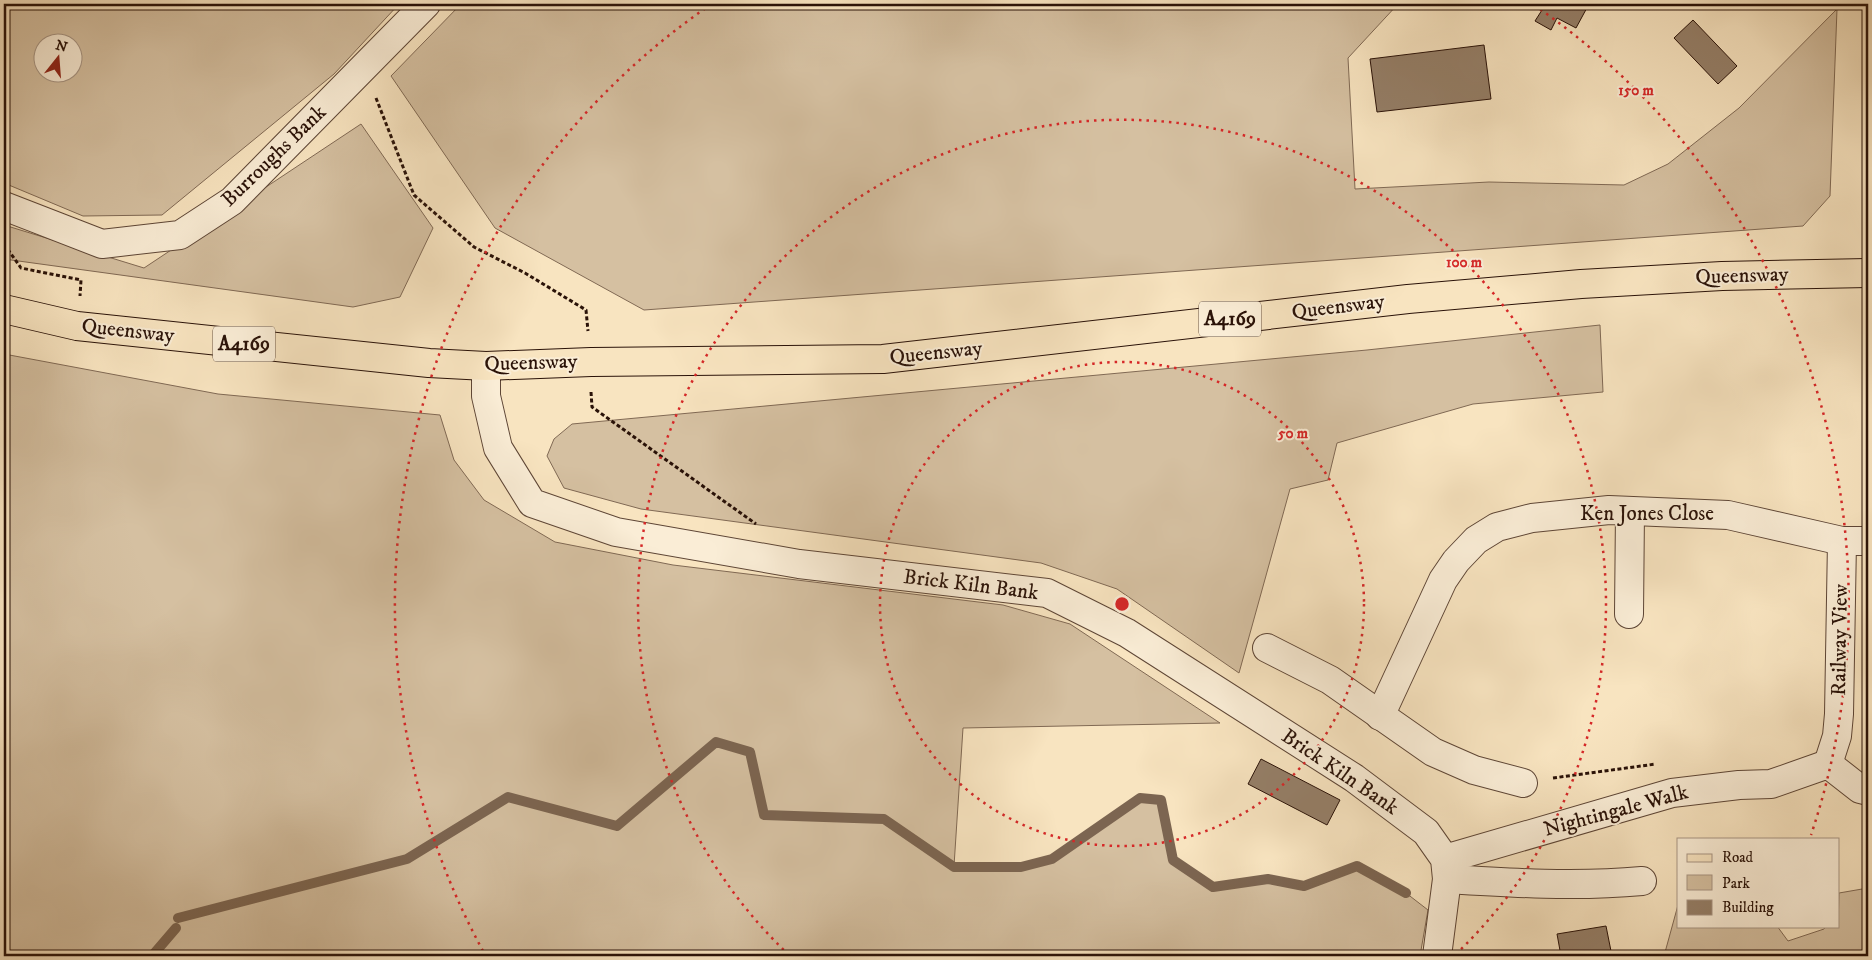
<svg xmlns="http://www.w3.org/2000/svg" width="1872" height="960" font-family="'IM FELL DW Pica',serif">
  <style>
    .green { fill: #d5c0a1; stroke: #806954; fill-rule: evenodd }
    .lines { fill: none; stroke-linecap: round; stroke-linejoin: round }
    .stream { stroke: #7c6551; stroke-width: 10 }
    .building { fill: #957f68; stroke: #2a1208 }
    .minor-casing { stroke: #5e4636; stroke-width: 30 }
    .major-casing { stroke: #2a1208; stroke-width: 30 }
    .path { stroke: #2a1208; stroke-width: 3; stroke-dasharray: 4 2.5; stroke-linecap: butt }
    .minor { stroke: #faedd6; stroke-width: 28 }
    .major { stroke: #f8e4c0; stroke-width: 28 }
    .ring { fill: none; stroke: #d62828; stroke-width: 2.5; stroke-dasharray: 2.5 5 }
    .labels { text-anchor: middle; dominant-baseline: central; stroke-width: 4; stroke-linejoin: round; paint-order: stroke }
    .shield { fill: #faedd6; stroke: #685446; stroke-width: 1 }
    .shield-label { font-size: 20px; font-weight: bold; fill: #2a1208 }
    .street-label { font-size: 21px; fill: #2a1208; stroke: #faedd6 }
    .centre { fill: #d62828; stroke: #faedd6; stroke-width: 2.5 }
    .ring-label { font-size: 15px; text-anchor: middle; font-weight: bold; fill: #d62828; stroke: #faedd6; stroke-width: 4; stroke-linejoin: round; paint-order: stroke }
  </style>
  <rect width="100%" height="100%" fill="#f8e4c0"/>
  <filter id="stains"><feTurbulence type="fractalNoise" baseFrequency=".004" numOctaves="4"/><feColorMatrix values="0 0 0 0 .2 0 0 0 0 .09 0 0 0 0 .02 0 0 0 .5 -.17"/></filter>
  <radialGradient id="worn" r=".72"><stop offset=".6" stop-color="#630" stop-opacity="0"/><stop offset="1" stop-color="#630" stop-opacity=".3"/></radialGradient>
  <g class="green">
    <path d="M4,4H399L334,74L162,215L83,216L4,183ZM72,42V72H42V42Z"/>
    <polygon points="461,4 1398,4 1348,58 1355,189 1489,182 1624,185 1668,164 1739,108 1837,9 1830,196 1803,226 644,310 495,228 391,76"/>
    <polygon points="361,124 433,228 400,297 353,307 4,259 4,225 144,268"/>
    <polygon points="1600,325 1603,392 1473,404 1337,443 1328,480 1290,489 1239,673 1117,589 1041,563 641,509 564,488 547,456 554,439 572,424 1367,350"/>
    <polygon points="4,354 218,394 440,415 454,460 484,500 555,542 673,565 1003,605 1070,624 1220,723 963,728 954,866 1021,867 1052,859 1140,798 1161,800 1173,860 1212,887 1268,879 1304,886 1357,866 1406,893 1428,910 1420,956 28,956 4,954"/>
    <polygon points="1868,888 1868,956 1664,956 1678,905 1678,926 1777,926 1788,941 1824,929 1826,926 1838,926 1839,893"/>
  </g>
  <g class="lines">
    <g class="stream">
      <polyline points="178,918 407,859 508,797 617,826 716,742 750,752 764,815 884,819 954,867 1021,867 1052,859 1140,798 1161,800 1173,860 1213,887 1268,879 1304,886 1357,866 1406,893"/>
      <polyline points="152,956 176,928"/>
    </g>
  </g>
  <g class="building">
    <polygon points="1531,4 1589,4 1576,28 1557,18 1551,30 1535,21 1542,10"/>
    <polygon points="1693,20 1737,66 1718,84 1674,38"/>
    <polygon points="1484,45 1491,99 1377,112 1370,59"/>
    <polygon points="1261,759 1340,800 1327,825 1248,784"/>
    <polygon points="1606,926 1612,956 1561,956 1557,934"/>
  </g>
  <g class="lines">
    <g class="minor-casing">
      <g id="minor">
        <polyline points="4,206 102,244 180,235 232,201 426,4"/>
        <polyline points="486,366 486,396 498,448 532,503 616,532 799,564 1047,593 1127,633 1354,778 1426,832 1445,859 1447,879 1437,956"/>
        <polyline points="1629,614 1630,511"/>
        <polyline points="1267,648 1330,680 1433,752 1474,770 1523,783"/>
        <polyline points="1380,716 1443,580 1456,561 1476,540 1497,527 1532,518 1609,510 1728,515 1842,541 1868,541"/>
        <polyline points="1828,764 1837,736 1839,714 1842,541"/>
        <polyline points="1445,859 1672,793 1739,785 1771,784 1828,764 1860,789 1868,791"/>
        <path d="M1447,879C1512,883 1577,887 1642,881"/>
      </g>
    </g>
    <g class="major-casing">
      <polyline id="major" points="4,309 77,326 429,363 486,366 591,362 883,359 1408,299 1581,284 1722,276 1868,273"/>
    </g>
    <g class="path">
      <polyline points="376,98 414,195 474,247 525,273 586,310 588,331"/>
      <polyline points="4,244 21,268 81,280 80,296"/>
      <polyline points="591,392 592,407 756,524"/>
      <polyline points="1553,778 1656,764"/>
    </g>
    <use href="#minor" class="minor"/>
    <use href="#major" class="major"/>
  </g>
  <g class="ring">
    <circle cx="1122" cy="604" r="242"/>
    <path d="M789 955A484 484 0 1 1 1455 955"/>
    <path d="M483 951A727 727 0 0 1 710 5M1534 5A727 727 0 0 1 1811 835"/>
  </g>
  <g class="labels">
    <g class="shield">
      <rect x="1199" y="301.5" width="62" height="35" rx="4"/>
      <rect x="213" y="326.5" width="62" height="35" rx="4"/>
    </g>
    <g class="shield-label">
      <text x="1230" y="319">A4169</text>
      <text x="244" y="344">A4169</text>
    </g>
    <g class="street-label">
      <text transform="translate(274 156) rotate(-44)">Burroughs Bank</text>
      <text transform="translate(1742 276) rotate(-2)">Queensway</text>
      <text transform="translate(1338 307) rotate(-7)">Queensway</text>
      <text transform="translate(128 331) rotate(6)">Queensway</text>
      <text transform="translate(936 353) rotate(-6)">Queensway</text>
      <text transform="translate(531 363) rotate(-2)">Queensway</text>
      <text x="1647" y="514">Ken Jones Close</text>
      <text transform="translate(971 585) rotate(7)">Brick Kiln Bank</text>
      <text transform="translate(1840 640) rotate(-89)">Railway View</text>
      <text transform="translate(1340 772) rotate(34)">Brick Kiln Bank</text>
      <text transform="translate(1616 811) rotate(-15)">Nightingale Walk</text>
    </g>
  </g>
  <circle cx="1122" cy="604" r="8" class="centre"/>
  <g class="ring-label">
    <text x="1636" y="95">150 m</text>
    <text x="1464" y="267">100 m</text>
    <text x="1293" y="438">50 m</text>
  </g>
  <rect width="1872" height="960" fill="none" stroke="#f8e4c0" stroke-width="20"/>
  <rect x="5" y="5" width="1862" height="950" fill="none" stroke="#2a1208" stroke-width="2.5"/>
  <rect x="10" y="10" width="1852" height="940" fill="none" stroke="#2a1208"/>
  <rect x="1677" y="838" width="162" height="90" fill="#faedd6" stroke="#a79584"/>
  <rect x="1687" y="854" width="25" height="8" fill="#f8e4c0" stroke="#a79584"/>
  <text x="1722" y="862" font-size="15" fill="#2a1208">Road</text>
  <rect x="1687" y="875" width="25" height="15" fill="#d5c0a1" stroke="#a79584"/>
  <text x="1722" y="888" font-size="15" fill="#2a1208">Park</text>
  <rect x="1687" y="900" width="25" height="15" fill="#957f68" stroke="#a79584"/>
  <text x="1722" y="912" font-size="15" fill="#2a1208">Building</text>
  <g transform="translate(58 58) rotate(17)"><circle r="24" fill="#faedd6" stroke="#a79584"/>
  <path d="M0-4L9 19L0 12L-9 19Z" fill="#8f2418"/>
  <text y="-8" font-size="14" font-weight="bold" text-anchor="middle" fill="#2a1208">N</text>
  </g>
  <rect width="100%" height="100%" filter="url(#stains)"/>
  <rect width="100%" height="100%" fill="url(#worn)"/>
</svg>
